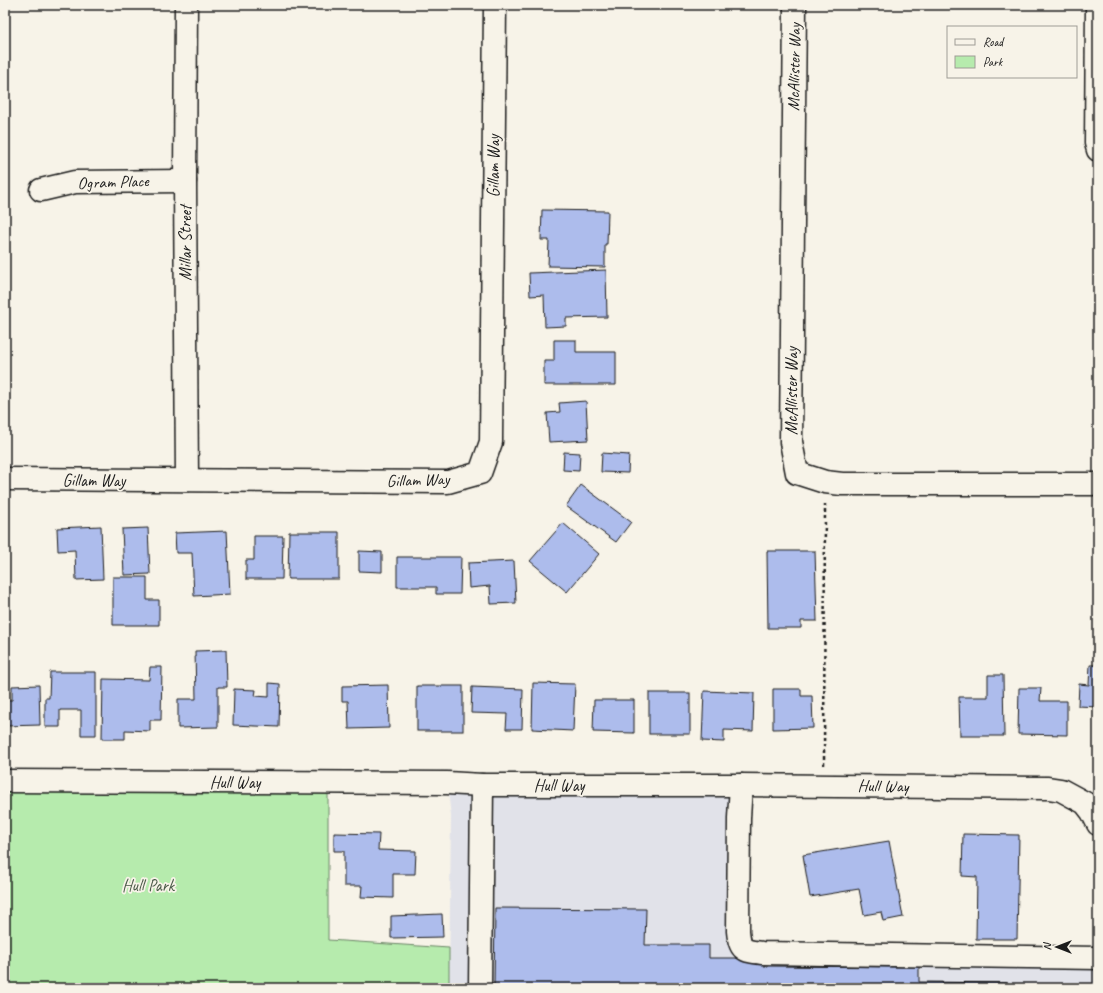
<svg xmlns="http://www.w3.org/2000/svg" width="1103" height="993" font-family="Caveat,sans-serif">
  <style>
    .built { fill: #e1e2e9 }
    .green { fill: #b6ebad; stroke: #698464 }
    .building { fill: #adbcec; stroke: #1c1c1c }
    .lines { fill: none; stroke-linecap: round; stroke-linejoin: round }
    .minor-casing { stroke: #1c1c1c; stroke-width: 25 }
    .path { stroke: #1c1c1c; stroke-width: 2.5; stroke-dasharray: 3 3; stroke-linecap: butt }
    .minor { stroke: #f7f3e8; stroke-width: 22 }
    .labels { text-anchor: middle; dominant-baseline: central; stroke-width: 3.5; stroke-linejoin: round; paint-order: stroke }
    .street-label { font-size: 17px; fill: #1c1c1c; stroke: #f7f3e8 }
    .park-label { font-size: 17px; fill: #4a5a48; stroke: #f7f3e8 }
  </style>
  <rect width="100%" height="100%" fill="#f7f3e8"/>
  <filter id="ink" filterUnits="userSpaceOnUse"><feTurbulence type="fractalNoise" baseFrequency=".025" numOctaves="2"/><feDisplacementMap in="SourceGraphic" scale="8" xChannelSelector="R" yChannelSelector="G"/><feConvolveMatrix kernelMatrix="1 2 1 2 8 2 1 2 1" color-interpolation-filters="sRGB"/></filter>
  <g filter="url(#ink)">
    <polygon class="built" points="447,783 741,785 747,944 1098,947 1098,988 449,988 451,816"/>
    <polygon class="green" points="5,781 328,782 328,940 449,948 449,988 5,988"/>
    <g class="building">
      <polygon points="542,210 608,211 607,244 605,244 605,267 548,266 549,240 541,240"/>
      <polygon points="606,270 607,317 566,318 566,326 545,327 544,295 530,296 529,273"/>
      <polygon points="554,340 576,340 576,352 616,352 616,385 544,385 544,361 554,361"/>
      <polygon points="586,401 588,440 549,442 547,413 560,412 559,403"/>
      <polygon points="564,452 580,453 579,471 563,470"/>
      <polygon points="602,453 629,455 628,473 601,472"/>
      <polygon points="581,485 631,522 616,542 566,506"/>
      <polygon points="563,523 599,554 567,592 530,561"/>
      <polygon points="101,526 103,579 76,580 75,550 58,551 57,528"/>
      <polygon points="148,528 150,574 124,575 122,529"/>
      <polygon points="227,531 230,594 194,596 192,553 176,553 175,533"/>
      <polygon points="289,532 339,532 339,579 288,579"/>
      <polygon points="254,536 283,536 282,579 246,579 246,560 254,560"/>
      <polygon points="359,551 382,552 382,572 359,571"/>
      <polygon points="767,551 815,551 817,621 801,621 801,628 768,628"/>
      <polygon points="397,557 461,557 460,594 436,594 436,587 397,587"/>
      <polygon points="514,561 516,603 491,604 490,586 469,588 468,563"/>
      <polygon points="113,577 147,577 147,600 159,600 159,625 113,625"/>
      <polygon points="226,650 227,687 218,687 218,727 178,728 178,699 196,699 195,651"/>
      <polygon points="1090,665 1098,665 1098,707 1078,706 1079,684 1089,685"/>
      <polygon points="150,667 162,667 161,720 150,720 150,731 125,730 125,739 102,739 103,679 149,680"/>
      <polygon points="50,672 96,672 96,735 81,735 81,710 60,710 60,727 45,727 45,698 49,698"/>
      <polygon points="988,675 1003,675 1004,736 960,736 959,697 988,697"/>
      <polygon points="269,683 280,684 279,727 233,725 234,689 256,690 255,696 269,697"/>
      <polygon points="533,683 575,684 573,731 532,729"/>
      <polygon points="39,685 40,725 5,726 5,700 12,700 12,686"/>
      <polygon points="388,685 389,728 349,729 348,701 342,701 342,686"/>
      <rect x="417" y="686" width="46" height="45"/>
      <polygon points="472,687 523,689 522,729 506,729 507,714 471,713"/>
      <polygon points="1019,688 1041,688 1040,701 1067,701 1067,735 1018,734"/>
      <polygon points="773,689 801,689 801,696 812,696 813,728 773,729"/>
      <polygon points="704,691 754,693 753,731 724,730 724,742 702,741"/>
      <rect x="649" y="693" width="41" height="41"/>
      <polygon points="594,700 634,700 634,733 593,732"/>
      <polygon points="334,833 379,834 378,850 416,851 415,874 393,874 393,898 361,897 362,886 344,886 344,851 334,851"/>
      <polygon points="963,834 1019,835 1017,939 976,939 977,877 962,876"/>
      <polygon points="889,841 903,917 883,921 881,912 864,915 859,889 810,897 803,855"/>
      <polygon points="495,908 646,909 645,945 709,945 709,958 764,958 764,966 919,967 919,982 1007,983 1007,988 494,988"/>
      <polygon points="442,914 443,937 391,938 391,916"/>
    </g>
    <g class="lines">
      <g class="minor-casing">
        <g id="minor">
          <polyline points="186,5 185,181 187,480"/>
          <polyline points="795,5 791,442 797,473 825,482 842,484 1098,484"/>
          <polyline points="1097,5 1096,143 1098,150"/>
          <polyline points="41,190 75,182 185,181"/>
          <polyline points="5,479 448,482 480,473 491,442 495,5"/>
          <polyline points="5,781 447,783 482,785 741,785 1048,788 1061,790 1085,803 1092,812 1098,824"/>
          <path d="M741,785L739,818L738,931C740,950 743,951 762,953L1098,958"/>
          <polyline points="480,988 482,785"/>
        </g>
      </g>
      <polyline class="path" points="824,765 825,502"/>
      <use href="#minor" class="minor"/>
    </g>
  </g>
  <g class="labels">
    <g class="street-label">
      <text transform="translate(794 67) rotate(-89)">McAllister Way</text>
      <text transform="translate(493 166) rotate(-90)">Gillam Way</text>
      <text transform="translate(113 182) rotate(-2)">Ogram Place</text>
      <text transform="translate(185 243) rotate(-90)">Millar Street</text>
      <text transform="translate(791 391) rotate(-90)">McAllister Way</text>
      <text x="94" y="480">Gillam Way</text>
      <text transform="translate(418 480) rotate(-2)">Gillam Way</text>
      <text x="235" y="782">Hull Way</text>
      <text x="559" y="785">Hull Way</text>
      <text transform="translate(883 786) rotate(1)">Hull Way</text>
    </g>
    <g class="park-label">
      <text x="148" y="885">Hull Park</text>
    </g>
  </g>
  <rect width="1103" height="993" fill="none" stroke="#f7f3e8" stroke-width="20"/>
  <rect x="10" y="10" width="1083" height="973" fill="none" stroke="#1c1c1c" stroke-width="1.5" filter="url(#ink)"/>
  <rect x="947" y="26" width="130" height="52" fill="#f7f3e8" stroke="#9f9d96"/>
  <rect x="955" y="39" width="20" height="6" fill="#f7f3e8" stroke="#9f9d96"/>
  <text x="983" y="46" font-size="12" fill="#1c1c1c">Road</text>
  <rect x="955" y="56" width="20" height="12" fill="#b6ebad" stroke="#9f9d96"/>
  <text x="983" y="66" font-size="12" fill="#1c1c1c">Park</text>
  <g transform="translate(1057 947) rotate(270)" stroke="#f7f3e8" stroke-width="3" paint-order="stroke">
  <path d="M0-3L7 15L0 10L-7 15Z" fill="#1c1c1c"/>
  <text y="-6" font-size="11" font-weight="bold" text-anchor="middle" fill="#1c1c1c">N</text>
  </g>
</svg>
